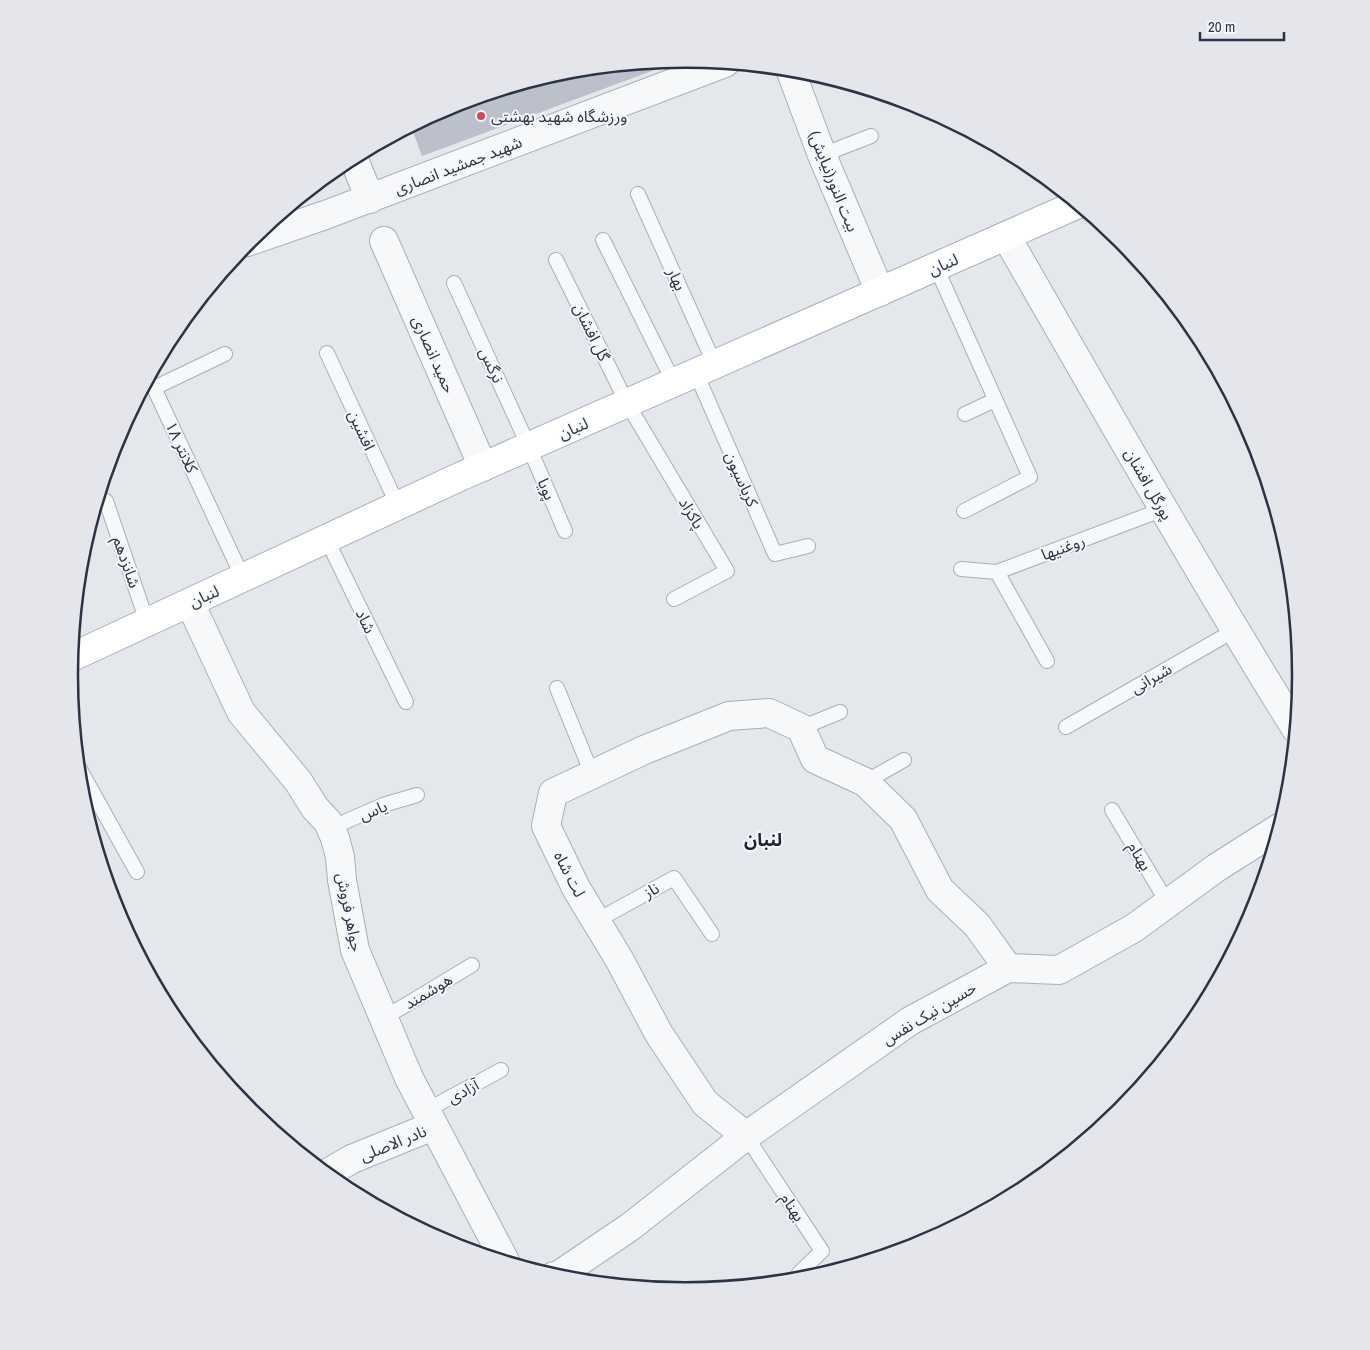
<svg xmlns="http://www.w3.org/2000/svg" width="1370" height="1350" font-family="'Archivo Narrow','Noto Sans Arabic',sans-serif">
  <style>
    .building { fill: #bbc0ca }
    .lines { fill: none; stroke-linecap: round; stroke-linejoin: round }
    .lane-casing { stroke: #a9aeb7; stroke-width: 16 }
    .street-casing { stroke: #a9aeb7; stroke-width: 30 }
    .secondary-casing { stroke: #a9aeb7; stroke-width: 30 }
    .lane { stroke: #f7f8fa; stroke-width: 14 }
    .street { stroke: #f7f8fa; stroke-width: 28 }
    .secondary { stroke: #fff; stroke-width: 28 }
    .poi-dot { fill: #d1495b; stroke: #f4f6f9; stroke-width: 2 }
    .labels { text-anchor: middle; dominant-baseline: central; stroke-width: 4; stroke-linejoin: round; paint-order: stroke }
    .poi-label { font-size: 16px; fill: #2b3445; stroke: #f4f6f9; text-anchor: start }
    .street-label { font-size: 16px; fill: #2b3445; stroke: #f4f6f9 }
    .neighbourhood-label { font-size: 18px; font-weight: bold; fill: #1d2536; stroke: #f4f6f9 }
    .rim { fill: none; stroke: #2b3445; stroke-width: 2.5 }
  </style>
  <rect width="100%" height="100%" fill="#e4e7ec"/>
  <polygon class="building" points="684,59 422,156 411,126 449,106 565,71"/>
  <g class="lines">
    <g class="lane-casing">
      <g id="lane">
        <polyline points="822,155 871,136"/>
        <polyline points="638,194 715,365"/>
        <polyline points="603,240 674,383"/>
        <polyline points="556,260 627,403 727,571 674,599"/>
        <polyline points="936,267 1030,477 964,511"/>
        <polyline points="454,283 529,447 565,531"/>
        <polyline points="327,353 398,506"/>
        <polyline points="225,354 154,388 243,578"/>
        <polyline points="696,373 775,554 808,546"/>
        <polyline points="965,414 995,400"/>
        <polyline points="106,501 147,622"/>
        <polyline points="327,540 406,702"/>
        <polyline points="961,569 997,572 1164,509"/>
        <polyline points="997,572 1047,661"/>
        <polyline points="557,688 592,774"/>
        <polyline points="1066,727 1235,630"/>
        <polyline points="801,728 840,712"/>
        <polyline points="78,766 137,872"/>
        <polyline points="865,782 904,760"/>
        <polyline points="1112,810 1167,902"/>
        <polyline points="331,828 383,805 417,795"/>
        <polyline points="596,921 674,878 712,934"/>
        <polyline points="384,1018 472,965"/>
        <polyline points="425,1111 501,1070"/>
        <polyline points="746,1136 822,1251 799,1273"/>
      </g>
    </g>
    <g class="street-casing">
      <g id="street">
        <polyline points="790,69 822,155 880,292"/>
        <polyline points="353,157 370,199"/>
        <path d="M1006,236C1101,401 1195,567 1296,729"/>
        <polyline points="384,241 483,467"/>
        <polyline points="247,242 328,214 725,63"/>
        <polyline points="190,603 241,712 298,781 315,808 328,822 335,838 340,857 342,880 355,950 409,1078 505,1261"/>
        <polyline points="1008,968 1059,970 1134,928 1216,868 1279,828"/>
        <polyline points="326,1174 352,1159 433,1126"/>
        <polyline points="554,1276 559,1275 630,1227 746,1136 910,1021 1008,968 977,925 940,890 903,819 865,782 815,759 801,728 769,713 729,716 644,750 553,793 546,826 576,888 619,959 659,1034 705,1103 746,1136"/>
      </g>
    </g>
    <g class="secondary-casing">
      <polyline id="secondary" points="70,658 455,479 1078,204"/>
    </g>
    <use href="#lane" class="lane"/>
    <use href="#street" class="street"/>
    <use href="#secondary" class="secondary"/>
  </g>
  <circle class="poi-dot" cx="481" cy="116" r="5"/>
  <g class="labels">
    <g class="poi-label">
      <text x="491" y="116">ورزشگاه شهید بهشتی</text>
    </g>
    <g class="street-label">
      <text transform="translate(458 165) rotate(-21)">شهید جمشید انصاری</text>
      <text transform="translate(834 181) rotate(68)">بیت النور(نیایش)</text>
      <text transform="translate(943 264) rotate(-24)">لنبان</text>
      <text transform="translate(677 279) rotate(66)">بهار</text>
      <text transform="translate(592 332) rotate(64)">گل افشان</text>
      <text transform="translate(434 354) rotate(66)">حمید انصاری</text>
      <text transform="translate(492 365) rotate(65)">نرگس</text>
      <text transform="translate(573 428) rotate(-24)">لنبان</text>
      <text transform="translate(362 430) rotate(65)">افشین</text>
      <text transform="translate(182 447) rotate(65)">کلانتر ۱۸</text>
      <text transform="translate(742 479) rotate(66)">کرباسیون</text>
      <text transform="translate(1149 484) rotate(60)">پورگل افشان</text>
      <text transform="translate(547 489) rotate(67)">پویا</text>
      <text transform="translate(692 513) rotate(59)">پاکزاد</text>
      <text transform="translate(1063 547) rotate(-20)">روغنیها</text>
      <text transform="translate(127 562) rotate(71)">شانزدهم</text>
      <text transform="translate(204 596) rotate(-25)">لنبان</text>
      <text transform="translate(366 621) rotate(64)">شاد</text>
      <text transform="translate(1151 678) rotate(-30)">شیرانی</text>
      <text transform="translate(373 810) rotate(-22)">یاس</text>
      <text transform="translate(1140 856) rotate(59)">بهنام</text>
      <text transform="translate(570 874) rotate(63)">لت شاه</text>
      <text transform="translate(651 890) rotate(-29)">ناز</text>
      <text transform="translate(350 912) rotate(79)">جواهر فروش</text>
      <text transform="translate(428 991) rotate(-31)">هوشمند</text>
      <text transform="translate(929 1013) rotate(-31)">حسین نیک نفس</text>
      <text transform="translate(463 1091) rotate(-28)">آزادی</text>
      <text transform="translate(393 1143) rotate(-22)">نادر الاصلی</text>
      <text transform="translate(793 1207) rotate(56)">بهنام</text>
    </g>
    <g class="neighbourhood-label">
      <text x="763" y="839">لنبان</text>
    </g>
  </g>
  <path d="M0 0H1370V1350H0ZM78 675a607 607 0 1 1 1214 0a607 607 0 1 1-1214 0Z" fill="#e4e6eb" fill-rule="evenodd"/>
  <path class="rim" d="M78 675a607 607 0 1 1 1214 0a607 607 0 1 1-1214 0Z"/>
  <path d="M1200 32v8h84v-8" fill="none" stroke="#2b3445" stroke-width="2.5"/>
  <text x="1208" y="32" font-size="15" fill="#2b3445" stroke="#f4f6f9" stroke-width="4" paint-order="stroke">20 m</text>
</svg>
